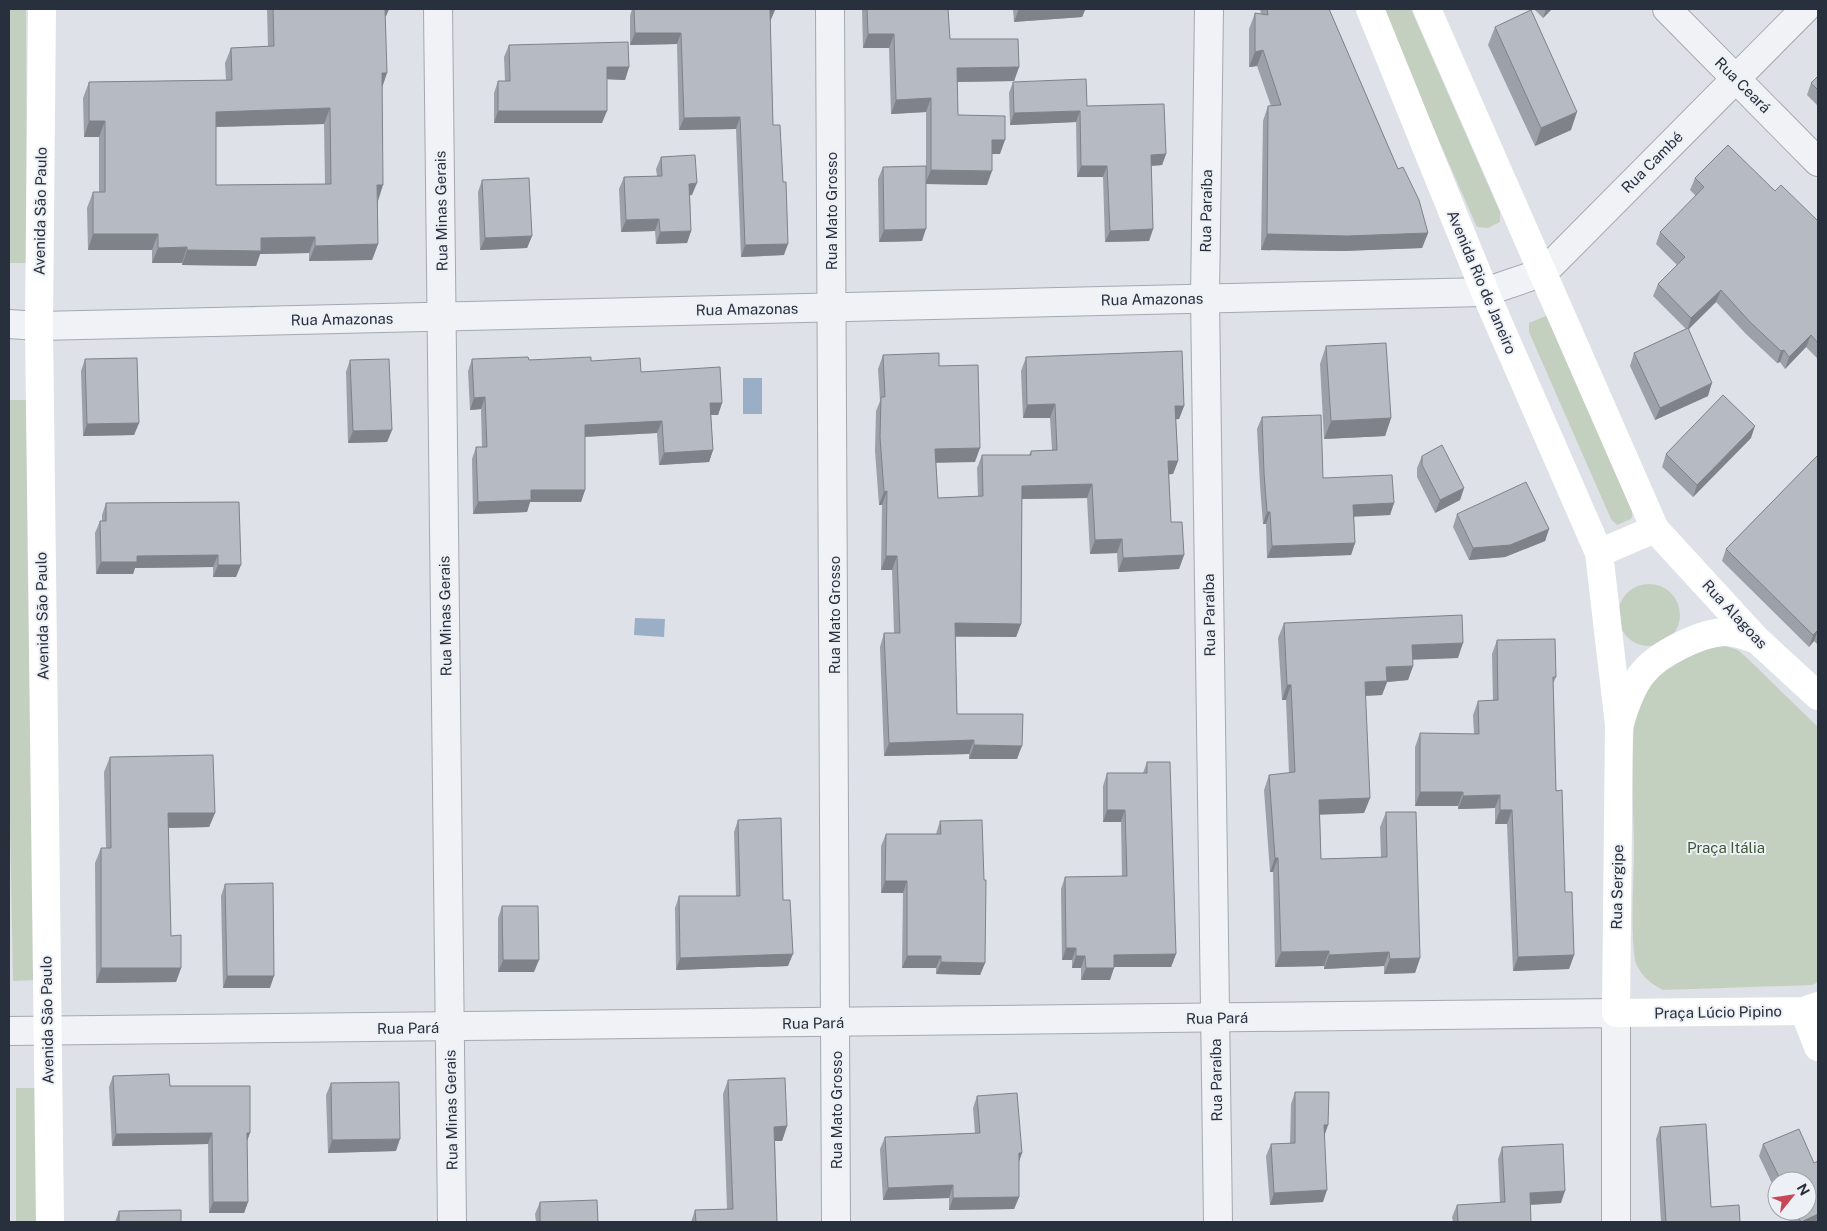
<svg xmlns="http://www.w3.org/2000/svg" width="1827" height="1231" font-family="'Public Sans',sans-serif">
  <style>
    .green { fill: #c3d0bf }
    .water { fill: #9aaec6 }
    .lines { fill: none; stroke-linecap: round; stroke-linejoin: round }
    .street-casing { stroke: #a4a8b1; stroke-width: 30 }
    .street { stroke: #f0f2f5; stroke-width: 28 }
    .secondary { stroke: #fff; stroke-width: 28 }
    .wall { fill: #9ca0a8; fill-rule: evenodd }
    .shaded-wall { fill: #7f8288 }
    .building { fill: #b5bac3; stroke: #7f8288; fill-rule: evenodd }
    .labels { text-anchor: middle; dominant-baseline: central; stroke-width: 4; stroke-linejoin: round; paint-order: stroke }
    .street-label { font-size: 15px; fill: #282f3d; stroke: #edf0f5 }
    .park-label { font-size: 15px; fill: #3b5836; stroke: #edf0f5 }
  </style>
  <rect width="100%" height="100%" fill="#dee1e7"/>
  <g class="green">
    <polygon points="9,9 26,9 27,263 9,263"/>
    <polygon points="1381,9 1411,9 1500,212 1500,222 1488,228 1477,227"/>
    <polygon points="1546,316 1553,322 1633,512 1631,519 1617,525 1611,519 1529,332 1529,323"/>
    <polygon points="9,400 27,400 38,980 13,981 9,760"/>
    <circle cx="1649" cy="615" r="31"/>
    <path d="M1725,646L1738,650L1748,659L1818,727V982L1812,985L1663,990C1651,984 1640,975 1635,961C1630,924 1634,884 1634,847C1634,811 1627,733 1640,702C1654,668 1691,649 1725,646Z"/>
    <polygon points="16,1088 41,1088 42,1222 16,1222"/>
  </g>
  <g class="water">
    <rect x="743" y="378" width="19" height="36"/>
    <polygon points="635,618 665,619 664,637 634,635"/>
  </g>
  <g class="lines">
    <g class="street-casing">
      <g id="street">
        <polyline points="438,9 452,1222"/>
        <polyline points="830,9 836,1222"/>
        <polyline points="1209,9 1205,298 1218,1222"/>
        <polyline points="1667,9 1818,162"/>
        <polyline points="9,324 39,326 1485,292 1544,272 1805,9"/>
        <polyline points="9,1031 1616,1013 1616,1222"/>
      </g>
    </g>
    <use href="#street" class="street"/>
    <g class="secondary">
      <polyline points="42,9 39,326 50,1222"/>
      <polyline points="1370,9 1485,292 1599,553 1619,725 1616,1013 1804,1011 1818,1006"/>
      <polyline points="1427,9 1655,529 1756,639 1818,696"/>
      <polyline points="1599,553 1655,529"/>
      <path d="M1620,723C1625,706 1631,688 1642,674C1657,654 1702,632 1726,632C1736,632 1747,637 1756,639"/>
      <polyline points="1804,1011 1818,1047"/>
    </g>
  </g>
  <g class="wall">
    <path d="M267,9H389L386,16H385L382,88L378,201V244L372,260L309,261V253L260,254L256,266L182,265V263H152V250H88L87,208L93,192H99V137H84L83,98L89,82L226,80L225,63L231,48L268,46ZM324,124L325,184L216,185V127Z"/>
    <polygon points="632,9 774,9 770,21 773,125 784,255 741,257 736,129 679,130 677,44 630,45 630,16"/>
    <polygon points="862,9 948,9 950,39 1019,67 1014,81 957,82 958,115 1000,154 992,154 987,185 926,184 922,241 879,242 878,179 883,167 926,166 926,112 891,114 889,48 863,48"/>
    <polygon points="1013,9 1120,9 1085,10 1082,17 1014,22"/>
    <polygon points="1260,9 1329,9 1398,169 1428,233 1422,248 1342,251 1261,250 1263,121 1268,106 1271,106 1257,66 1249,67 1249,29 1255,13 1261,14"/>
    <polygon points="1534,9 1552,9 1543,18"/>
    <polygon points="1495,27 1571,130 1535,146 1488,45"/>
    <polygon points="509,45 629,67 625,80 607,79 602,123 494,123 494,93 498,81 505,81 504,57"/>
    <polygon points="1818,76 1818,106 1807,95 1811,83"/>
    <polygon points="1013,82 1087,106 1166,154 1162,165 1151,166 1153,229 1149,241 1105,242 1103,177 1077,177 1076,122 1010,125 1009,93"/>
    <polygon points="661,157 692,195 690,195 691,231 687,243 656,244 655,231 621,232 619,189 624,177 657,176 656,169"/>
    <polygon points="1695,178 1775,191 1818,221 1818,359 1806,347 1785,369 1780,362 1777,363 1746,334 1716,302 1688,329 1708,396 1655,420 1630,366 1634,353 1686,329 1653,296 1658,284 1677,265 1656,244 1660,232 1696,196 1690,190"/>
    <polygon points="482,180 532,236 527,248 480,250 478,192"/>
    <polygon points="1326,346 1391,418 1385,436 1324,439 1320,364"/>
    <polygon points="883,355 939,366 975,462 936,462 938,498 978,496 977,468 982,455 1029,455 1031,451 1052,450 1050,418 1023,418 1021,371 1026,357 1184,406 1179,419 1176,419 1178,461 1173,474 1169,474 1171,522 1184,555 1179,569 1118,572 1117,553 1090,554 1087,498 1022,499 1021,624 1016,637 955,637 957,714 1017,759 969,759 969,754 884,756 880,647 884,633 894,633 892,570 881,570 882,505 879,505 875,451 876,411 880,401 878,369"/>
    <polygon points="85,359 139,423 134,435 83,436 81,371"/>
    <polygon points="472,359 591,361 641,372 722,403 718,415 711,415 713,450 709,462 659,465 657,433 585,437 585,490 581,502 530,502 527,512 473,514 472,459 476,447 482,447 481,409 470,410 468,371"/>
    <polygon points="350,360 392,430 387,442 348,443 346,372"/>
    <polygon points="1262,417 1323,478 1394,503 1390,515 1354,516 1355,543 1351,555 1267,558 1266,524 1263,524 1260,485 1257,429"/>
    <polygon points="1751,438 1693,497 1662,467 1666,454"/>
    <polygon points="1818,455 1818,645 1814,641 1809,647 1722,561 1726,549"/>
    <polygon points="1422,456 1464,488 1460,500 1435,513 1417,477 1417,468"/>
    <polygon points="239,502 236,577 213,577 213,567 135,568 133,574 96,574 95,533 100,521 102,521 102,515 106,503"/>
    <polygon points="1457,514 1549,529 1545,541 1505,557 1469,560 1453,527"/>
    <polygon points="1284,623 1458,658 1413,659 1413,666 1408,680 1387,682 1382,695 1365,696 1370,798 1364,813 1320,814 1321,859 1381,857 1380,827 1386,812 1420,958 1415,973 1384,974 1384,966 1324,969 1324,966 1275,967 1273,872 1270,872 1264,790 1269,775 1289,773 1286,700 1282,700 1278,638"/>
    <polygon points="1497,640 1556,677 1553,684 1556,791 1565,892 1574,955 1569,969 1513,971 1507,824 1495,824 1495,808 1458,809 1458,806 1415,806 1415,747 1420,733 1474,734 1473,715 1478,701 1493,701 1492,654"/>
    <polygon points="110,757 215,813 209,827 168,828 171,936 181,968 176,982 96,983 95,863 101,848 106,848 104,772"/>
    <polygon points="1147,762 1176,954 1171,967 1114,967 1110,980 1081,980 1081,968 1072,968 1072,960 1062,960 1061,889 1065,877 1122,876 1121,822 1103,822 1103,786 1107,773 1143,773"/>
    <polygon points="738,820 783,900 788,966 676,970 675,908 679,896 736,896 734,832"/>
    <polygon points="940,821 985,963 980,975 936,974 936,968 902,968 903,893 881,893 881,846 886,834 936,834"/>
    <polygon points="225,884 270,988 223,988 221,896"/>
    <polygon points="502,906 534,972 498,972 498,918"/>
    <polygon points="113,1076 170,1086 247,1140 248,1202 244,1213 209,1213 208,1144 112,1146 109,1087"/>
    <polygon points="728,1080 787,1126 782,1141 775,1141 777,1222 691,1222 695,1210 727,1209 723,1094"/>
    <polygon points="331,1083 396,1151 328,1153 326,1095"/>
    <polygon points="1295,1092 1323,1202 1270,1205 1266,1156 1271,1144 1290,1143 1291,1104"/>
    <polygon points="977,1096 1019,1163 1019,1197 1014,1209 949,1210 949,1198 883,1200 880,1149 885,1137 975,1133 973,1108"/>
    <polygon points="1660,1127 1711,1207 1740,1222 1661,1222 1656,1139"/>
    <polygon points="1763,1144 1814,1163 1818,1222 1790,1222 1785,1211 1807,1211 1807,1181 1777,1181 1777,1194 1759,1156"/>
    <polygon points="1502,1147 1561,1203 1530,1205 1531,1222 1453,1222 1452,1217 1457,1205 1500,1203 1498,1159"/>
    <polygon points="540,1202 598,1222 536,1222 535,1214"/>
    <polygon points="119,1211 181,1222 115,1222"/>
  </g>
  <g class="shaded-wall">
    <polygon points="382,9 389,9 386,16 379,16"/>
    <polygon points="1019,9 1120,9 1085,10 1082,17 1014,22"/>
    <polygon points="1546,9 1552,9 1543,18"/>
    <polygon points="770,10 775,10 770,22"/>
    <polygon points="635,33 681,33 677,44 630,45"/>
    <polygon points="868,34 894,34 889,48 863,48"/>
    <polygon points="1263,50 1257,66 1249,67 1255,52"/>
    <polygon points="607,67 629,67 625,80 602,79"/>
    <polygon points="1019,67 1014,81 952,82 957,68"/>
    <polygon points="382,73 387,73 382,88"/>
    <polygon points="931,98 926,112 891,114 896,100"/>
    <polygon points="330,108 324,124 210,127 216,112"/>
    <polygon points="498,111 607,111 602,123 494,123"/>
    <polygon points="1080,111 1076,122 1010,125 1014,113"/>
    <polygon points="1577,112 1571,130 1535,146 1541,128"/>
    <polygon points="740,117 736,129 679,130 684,118"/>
    <polygon points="89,121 105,121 99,137 84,137"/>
    <polygon points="992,140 1005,140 1000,154 987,154"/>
    <polygon points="1166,154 1162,165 1147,166 1151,155"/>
    <polygon points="1081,166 1107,166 1103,177 1077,177"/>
    <polygon points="931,170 992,171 987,185 925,184"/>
    <polygon points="697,183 692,195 685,196 689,184"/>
    <polygon points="377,185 383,185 378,201"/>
    <polygon points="659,219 655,231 621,232 626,220"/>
    <polygon points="926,229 922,241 879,242 884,230"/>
    <polygon points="1153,229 1149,241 1105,242 1110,231"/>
    <polygon points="691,231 687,243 656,244 660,232"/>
    <polygon points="1428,233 1422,248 1342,251 1261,250 1267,234"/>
    <polygon points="93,234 158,234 152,250 88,250"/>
    <polygon points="532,236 527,248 480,250 485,238"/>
    <polygon points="315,237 309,253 260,254 256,266 182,265 187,250 261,238"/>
    <polygon points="378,244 372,260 309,261 315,246"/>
    <polygon points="788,244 784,255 741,257 745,245"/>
    <polygon points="187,247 182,263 152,263 158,248"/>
    <polygon points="1721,290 1716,302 1687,331 1691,318"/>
    <polygon points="1811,335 1806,347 1785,369 1789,357"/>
    <polygon points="1784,350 1780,362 1777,363 1781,351"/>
    <polygon points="1712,383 1708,396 1655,420 1660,408"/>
    <polygon points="485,397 481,409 470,410 474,398"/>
    <polygon points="710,403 722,403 718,415 706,415"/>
    <polygon points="1055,404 1050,418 1023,418 1027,405"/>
    <polygon points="1175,406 1184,406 1179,419 1170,420"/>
    <polygon points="1391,418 1385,436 1324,439 1331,421"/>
    <polygon points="662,421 657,433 581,437 585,425"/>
    <polygon points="139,423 134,435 83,436 87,424"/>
    <polygon points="1755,426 1751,438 1693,497 1697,485"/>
    <polygon points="392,430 387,442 348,443 353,431"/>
    <polygon points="980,448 975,462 930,463 935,449"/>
    <polygon points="713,450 709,462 659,465 664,453"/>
    <polygon points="1168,461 1178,461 1173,474 1163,475"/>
    <polygon points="1092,484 1087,498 1018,499 1022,486"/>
    <polygon points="1464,488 1460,500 1435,513 1440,500"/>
    <polygon points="531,490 585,490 581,502 530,502 527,512 473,514 478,502"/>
    <polygon points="887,491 882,505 879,505 884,492"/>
    <polygon points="1394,503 1390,515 1349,517 1353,505"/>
    <polygon points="1267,512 1270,512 1266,524 1263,524"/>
    <polygon points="1549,529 1545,541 1505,557 1469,560 1473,548"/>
    <polygon points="1122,539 1117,553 1090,554 1095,540"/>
    <polygon points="1355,543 1351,555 1267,558 1272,546"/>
    <polygon points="218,555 213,567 135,568 133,574 96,574 101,562 137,556"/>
    <polygon points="1184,555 1179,569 1118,572 1123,558"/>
    <polygon points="886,556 897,556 892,570 881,570"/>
    <polygon points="218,565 241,565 236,577 213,577"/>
    <polygon points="955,623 1021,624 1016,637 950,636"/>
    <polygon points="1818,630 1814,641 1809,647 1813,635"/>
    <polygon points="1463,643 1458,658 1406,660 1412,645"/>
    <polygon points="1413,666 1408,680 1387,682 1382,695 1360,696 1365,682 1386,667"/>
    <polygon points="1287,685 1291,685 1286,700 1282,700"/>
    <polygon points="974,740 969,754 884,756 889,743"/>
    <polygon points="974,745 1022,746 1017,759 969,759"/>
    <polygon points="1420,792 1463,792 1458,806 1415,806"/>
    <polygon points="1500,795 1495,808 1458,809 1463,796"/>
    <polygon points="1370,798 1364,813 1314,815 1319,800"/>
    <polygon points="1107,810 1125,810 1121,822 1103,822"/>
    <polygon points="1500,810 1512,810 1507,824 1495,824"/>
    <polygon points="168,813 215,813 209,827 163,828"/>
    <polygon points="1275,858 1278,858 1273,872 1270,872"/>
    <polygon points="885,881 907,881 903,893 881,893"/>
    <polygon points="1066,948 1076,948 1072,960 1062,960"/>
    <polygon points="1329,951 1324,966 1275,967 1281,952"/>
    <polygon points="1389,952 1384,966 1324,969 1329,955"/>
    <polygon points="793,954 788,966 676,970 680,958"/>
    <polygon points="1176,954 1171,967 1109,967 1114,955"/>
    <polygon points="1574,955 1569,969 1513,971 1518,957"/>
    <polygon points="907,956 941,956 936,968 902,968"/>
    <polygon points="1076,956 1085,956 1081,968 1072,968"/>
    <polygon points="1420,958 1415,973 1384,974 1390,959"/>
    <polygon points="503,960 539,960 534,972 498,972"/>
    <polygon points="941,962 985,963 980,975 936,974"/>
    <polygon points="101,968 181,968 176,982 96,983"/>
    <polygon points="1086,968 1114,968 1110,980 1081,980"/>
    <polygon points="227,976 274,976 270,988 223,988"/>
    <polygon points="1324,1125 1328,1125 1324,1137"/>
    <polygon points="787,1126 782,1141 769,1141 774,1127"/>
    <polygon points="212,1133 208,1144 112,1146 116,1134"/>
    <polygon points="247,1133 250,1133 246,1144"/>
    <polygon points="400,1139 396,1151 328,1153 332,1140"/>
    <polygon points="1019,1153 1022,1153 1018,1165"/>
    <polygon points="953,1185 949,1198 883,1200 888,1188"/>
    <polygon points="1327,1190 1323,1202 1270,1205 1274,1193"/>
    <polygon points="1565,1191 1561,1203 1525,1205 1530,1193"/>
    <polygon points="1019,1197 1014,1209 949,1210 953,1198"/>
    <polygon points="213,1202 248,1202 244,1213 209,1213"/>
    <polygon points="1818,1214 1818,1222 1801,1222"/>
  </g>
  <g class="building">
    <path d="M273,9H385L387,73H382L383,185H377L378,244L315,246V237L261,238V251L187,250V247L158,248V234H93V192H105V121H89V82L232,80L231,48L274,46ZM330,108L331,184L216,185V112Z"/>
    <polygon points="634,9 774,9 775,10 770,10 773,125 780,125 783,182 786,182 788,244 745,245 740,117 684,118 681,33 635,33"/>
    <polygon points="867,9 948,9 950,39 1018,39 1019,67 957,68 958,115 1005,116 1005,140 992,140 992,171 931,170 931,98 896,100 894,34 868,34"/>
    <polygon points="1267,9 1329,9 1398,169 1403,167 1419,200 1428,233 1347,236 1267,234 1268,106 1281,105 1263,50 1255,52 1255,13 1268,15"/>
    <polygon points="1531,10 1577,112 1541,128 1495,27"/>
    <polygon points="628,42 629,67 607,67 607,111 498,111 498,81 510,81 509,45"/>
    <polygon points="1818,76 1818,90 1811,83"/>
    <polygon points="1086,79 1087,106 1164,104 1166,154 1151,155 1153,229 1110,231 1107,166 1081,166 1080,111 1014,113 1013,82"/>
    <polygon points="1728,145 1775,191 1781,185 1818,221 1818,343 1811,335 1789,357 1784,350 1781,351 1750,322 1721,290 1691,318 1658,284 1685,257 1660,232 1704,187 1695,178"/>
    <polygon points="695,155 697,183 689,184 691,231 660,232 659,219 626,220 624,177 662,176 661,157"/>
    <polygon points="926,166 926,229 884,230 883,167"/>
    <polygon points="529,178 532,236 485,238 482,180"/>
    <polygon points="1688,328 1712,383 1660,408 1634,353"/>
    <polygon points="1386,343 1391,418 1331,421 1326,346"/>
    <polygon points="1182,351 1184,406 1175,406 1178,461 1168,461 1171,522 1182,522 1184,555 1123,558 1122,539 1095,540 1092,484 1022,486 1021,624 955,623 957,714 1023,714 1022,746 974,745 974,740 889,743 884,633 900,633 897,556 886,556 887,491 884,492 880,437 881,397 885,397 883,355 939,353 939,366 978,365 980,448 935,449 938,498 983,496 982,455 1031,455 1031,451 1057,450 1055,404 1027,405 1026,357"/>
    <polygon points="528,357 529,360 591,357 591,361 640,358 641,372 720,367 722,403 710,403 713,450 664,453 662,421 585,425 585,490 531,490 531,500 478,502 476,447 487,447 485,397 474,398 472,359"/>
    <polygon points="137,358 139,423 87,424 85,359"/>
    <polygon points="389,359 392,430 353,431 350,360"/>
    <polygon points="1723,395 1755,426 1697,485 1666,454"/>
    <polygon points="1321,415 1323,478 1392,475 1394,503 1353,505 1355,543 1272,546 1270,512 1267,512 1264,473 1262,417"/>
    <polygon points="1442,445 1464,488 1440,500 1422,465 1422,456"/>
    <polygon points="1818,455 1818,630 1813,635 1726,549"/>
    <polygon points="1526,482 1549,529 1510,545 1473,548 1457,514"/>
    <polygon points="239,502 241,565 218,565 218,555 137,556 137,562 101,562 100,521 106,521 106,503"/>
    <polygon points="1462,615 1463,643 1412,645 1413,666 1386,667 1387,681 1365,682 1370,798 1319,800 1321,859 1387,857 1386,812 1416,812 1420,958 1390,959 1389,952 1329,955 1329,951 1281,952 1278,858 1275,858 1269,775 1295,772 1291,685 1287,685 1284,623"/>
    <polygon points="1555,639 1556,677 1553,677 1556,791 1562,790 1565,892 1572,892 1574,955 1518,957 1512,810 1500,810 1500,795 1463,796 1463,792 1420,792 1420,733 1479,734 1478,701 1498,700 1497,640"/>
    <polygon points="213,755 215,813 168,813 171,936 181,935 181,968 101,968 101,848 111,848 110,757"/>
    <polygon points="1147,762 1170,762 1176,954 1114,955 1114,968 1086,968 1085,956 1076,956 1076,948 1066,948 1065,877 1127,876 1125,810 1107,810 1107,773 1147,773"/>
    <polygon points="781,818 783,900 790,900 793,954 680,958 679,896 740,896 738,820"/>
    <polygon points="982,820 984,880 986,880 985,963 941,962 941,956 907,956 907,881 885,881 886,834 941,834 940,821"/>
    <polygon points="273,883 274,976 227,976 225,884"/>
    <polygon points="502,906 538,906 539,960 503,960"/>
    <polygon points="169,1074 170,1086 250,1086 250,1133 247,1133 248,1202 213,1202 212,1133 116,1134 113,1076"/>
    <polygon points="785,1078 787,1126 774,1127 777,1222 696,1222 695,1210 733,1209 728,1080"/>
    <polygon points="399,1082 400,1139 332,1140 331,1083"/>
    <polygon points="1295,1092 1329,1092 1328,1125 1324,1125 1327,1190 1274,1193 1271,1144 1295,1143"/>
    <polygon points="1017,1093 1022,1153 1019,1153 1019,1197 953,1198 953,1185 888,1188 885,1137 980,1133 977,1096"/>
    <polygon points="1706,1124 1711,1207 1739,1205 1740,1222 1666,1222 1660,1127"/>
    <polygon points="1799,1129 1814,1163 1818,1161 1818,1214 1801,1222 1795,1211 1807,1211 1807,1181 1781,1181 1763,1144"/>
    <polygon points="1563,1144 1565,1191 1530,1193 1531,1222 1458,1222 1457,1205 1505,1202 1502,1147"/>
    <polygon points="597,1200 598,1222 540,1222 540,1202"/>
    <polygon points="181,1210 181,1222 119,1222 119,1211"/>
  </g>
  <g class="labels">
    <g class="street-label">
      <text transform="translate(1743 85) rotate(45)">Rua Ceará</text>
      <text transform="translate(1652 162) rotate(-45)">Rua Cambé</text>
      <text transform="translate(40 211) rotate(-89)">Avenida São Paulo</text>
      <text transform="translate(441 211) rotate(-91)">Rua Minas Gerais</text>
      <text transform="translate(831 211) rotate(-90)">Rua Mato Grosso</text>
      <text transform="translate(1206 211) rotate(-89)">Rua Paraíba</text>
      <text transform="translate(1482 282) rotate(67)">Avenida Rio de Janeiro</text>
      <text transform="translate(1152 299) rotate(-1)">Rua Amazonas</text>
      <text transform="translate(747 309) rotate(-1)">Rua Amazonas</text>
      <text transform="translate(342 319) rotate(-1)">Rua Amazonas</text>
      <text transform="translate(1735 614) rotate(47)">Rua Alagoas</text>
      <text transform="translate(834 615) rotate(-90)">Rua Mato Grosso</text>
      <text transform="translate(1209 615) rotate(-91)">Rua Paraíba</text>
      <text transform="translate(42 616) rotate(-91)">Avenida São Paulo</text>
      <text transform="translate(445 616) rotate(-91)">Rua Minas Gerais</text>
      <text transform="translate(1617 887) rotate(-89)">Rua Sergipe</text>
      <text transform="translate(1718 1012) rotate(-1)">Praça Lúcio Pipino</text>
      <text transform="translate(1217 1018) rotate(-1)">Rua Pará</text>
      <text transform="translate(47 1020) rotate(-91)">Avenida São Paulo</text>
      <text transform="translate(813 1023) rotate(-1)">Rua Pará</text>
      <text transform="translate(408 1028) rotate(-1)">Rua Pará</text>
      <text transform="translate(1216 1080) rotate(-91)">Rua Paraíba</text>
      <text transform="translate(451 1110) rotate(-91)">Rua Minas Gerais</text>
      <text transform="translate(836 1110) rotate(-90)">Rua Mato Grosso</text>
    </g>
    <g class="park-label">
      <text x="1726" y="847">Praça Itália</text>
    </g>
  </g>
  <rect width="1827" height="1231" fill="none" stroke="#282f3d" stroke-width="20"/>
  <g transform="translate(1792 1196) rotate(60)"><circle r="24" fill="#edf0f5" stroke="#9ea3ab"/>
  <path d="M0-4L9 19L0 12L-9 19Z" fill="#c84757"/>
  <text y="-8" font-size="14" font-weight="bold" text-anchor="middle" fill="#282f3d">N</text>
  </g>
</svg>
